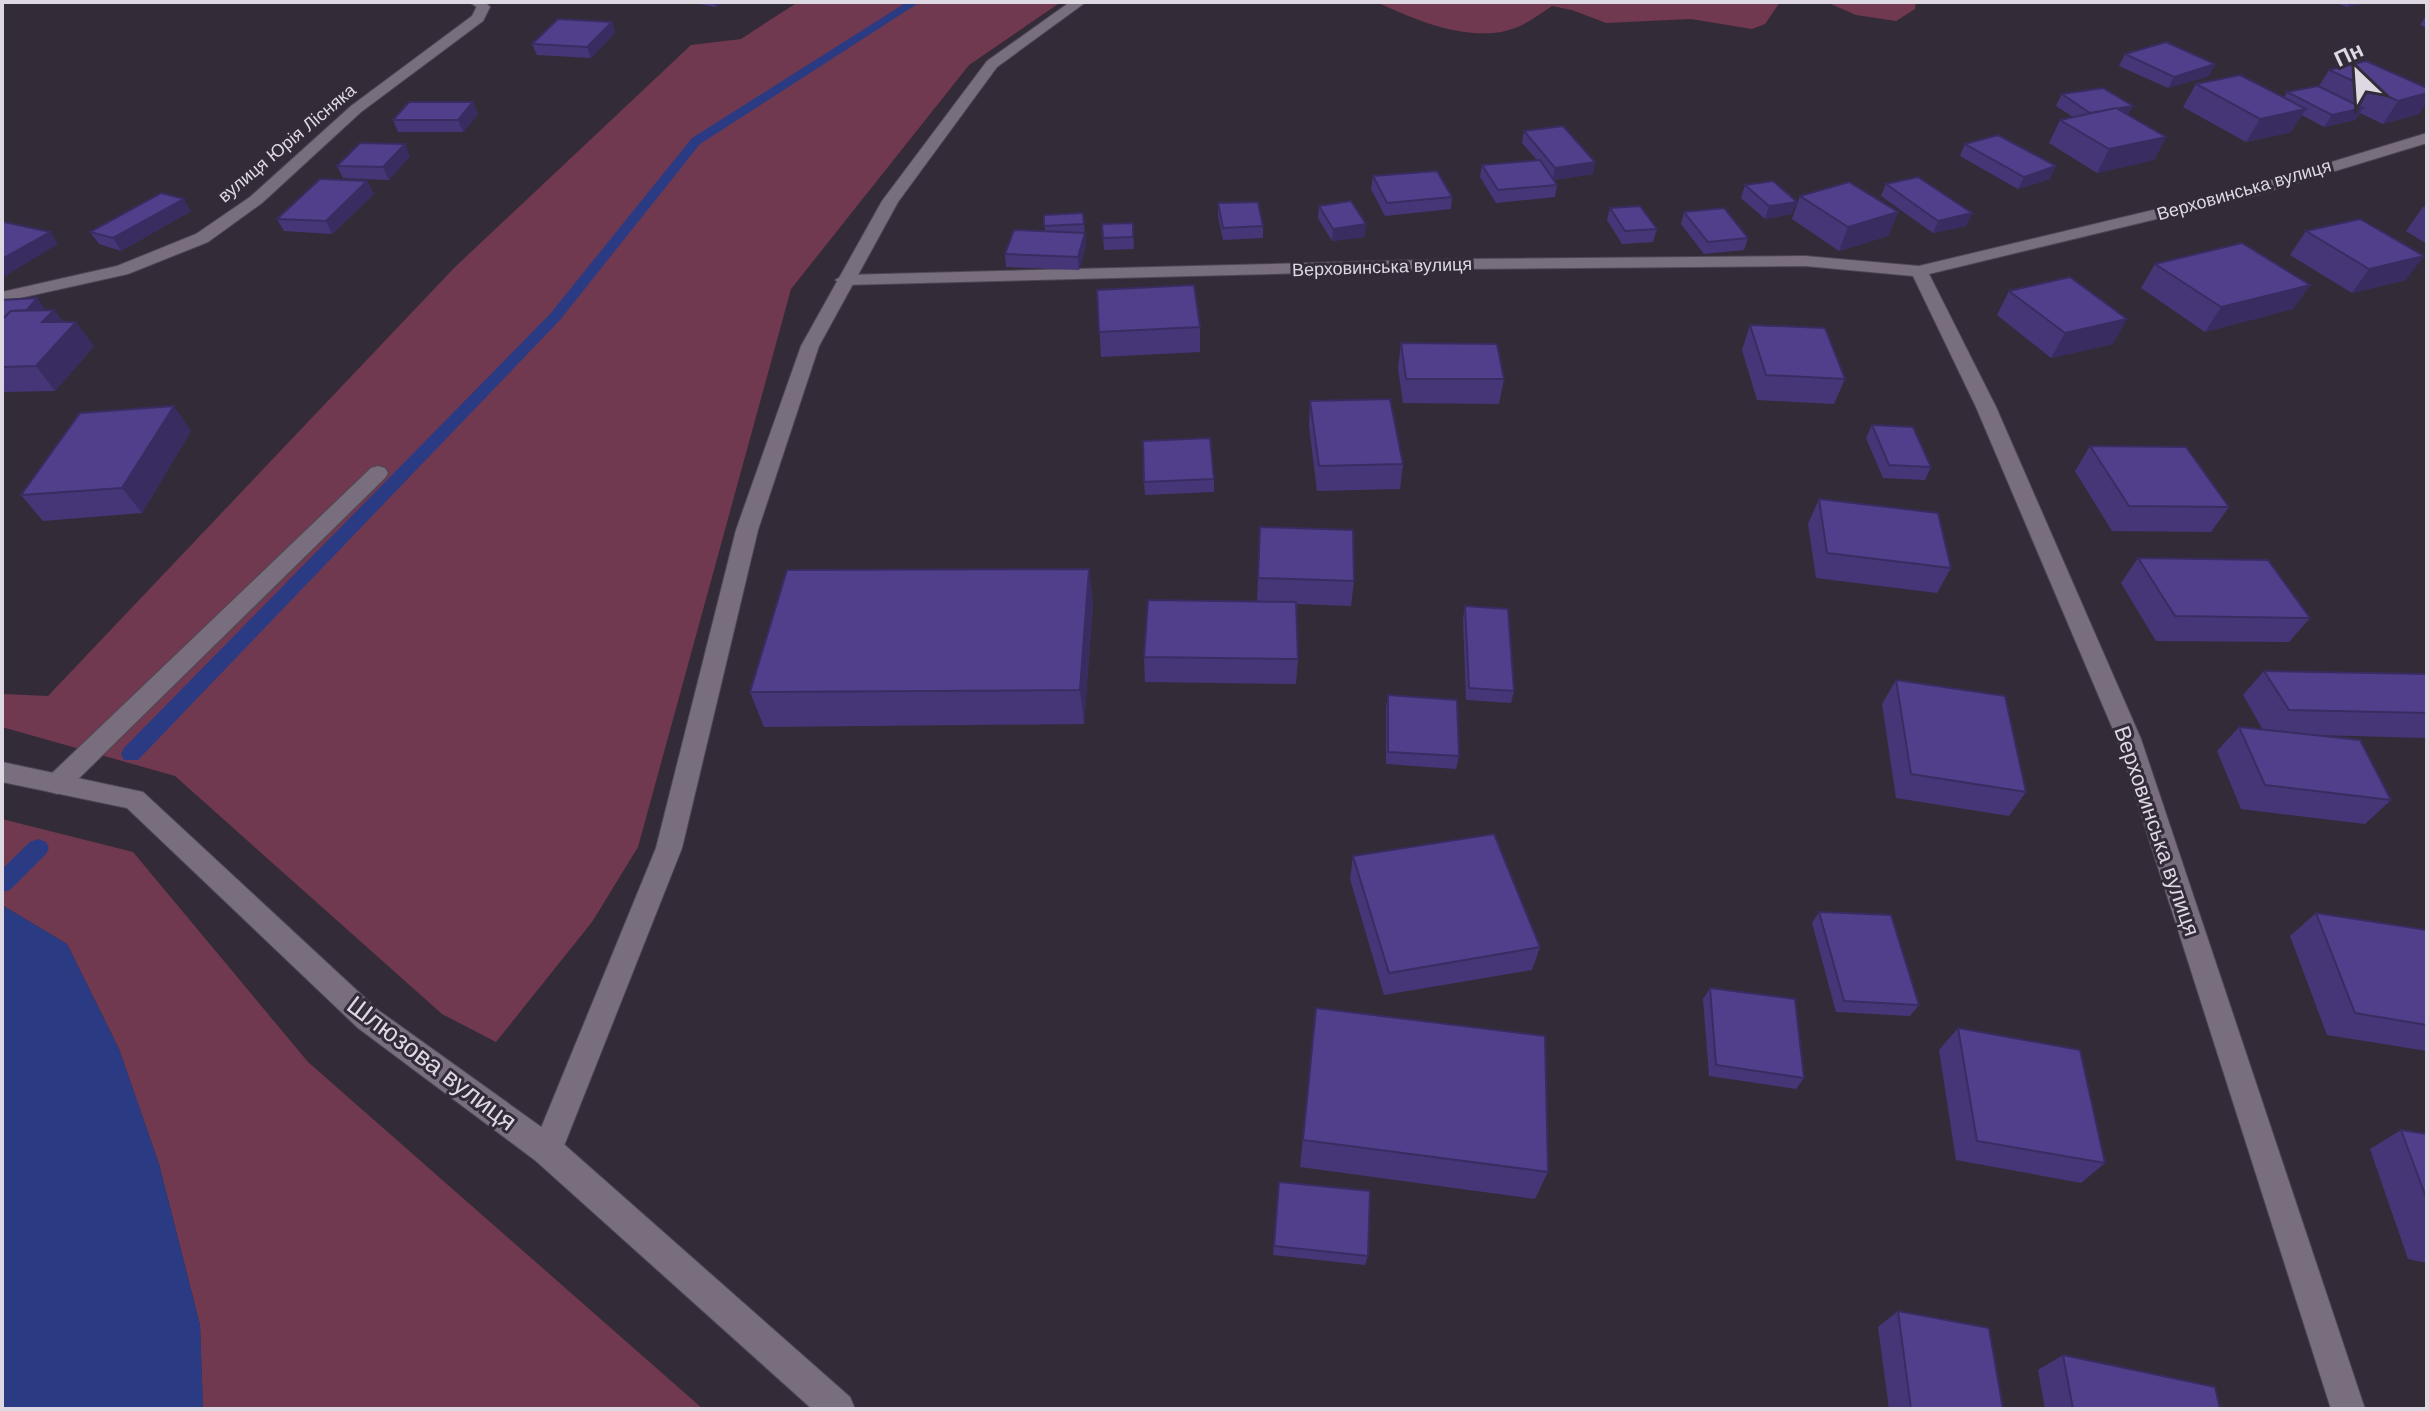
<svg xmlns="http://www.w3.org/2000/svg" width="2429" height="1411" font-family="Helvetica,sans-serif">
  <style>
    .green { fill: #70394f }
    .water { fill: #2a3b83 }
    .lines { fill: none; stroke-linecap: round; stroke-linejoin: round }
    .stream { fill: #2a3b83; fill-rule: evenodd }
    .lane-casing { stroke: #4e4752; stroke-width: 2 }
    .street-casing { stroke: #4e4752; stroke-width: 2 }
    .lane { fill: #786e7e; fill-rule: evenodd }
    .street { fill: #786e7e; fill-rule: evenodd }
    .wall { fill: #463678 }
    .shaded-wall { fill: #392c61 }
    .building { fill: #513f8b; stroke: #392c61; stroke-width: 2 }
    .labels { text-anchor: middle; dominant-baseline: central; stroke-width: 6; stroke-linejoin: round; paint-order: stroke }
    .far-street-label { font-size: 18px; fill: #ddd8e1; stroke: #342b39 }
    .street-label { font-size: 22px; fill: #ddd8e1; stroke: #342b39 }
    .near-street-label { font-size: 26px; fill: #ddd8e1; stroke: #342b39 }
  </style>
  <rect width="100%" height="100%" fill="#342b39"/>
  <g class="green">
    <polygon points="798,2 1061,2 969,65 791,289 638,847 592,922 496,1042 442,1014 175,776 2,727 2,694 48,696 455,267 691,45 741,39"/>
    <path d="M1377,2H1780L1765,24L1752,29L1691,19L1606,23L1572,10L1552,6C1541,13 1531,21 1520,26C1477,46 1416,21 1377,2Z"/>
    <polygon points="1826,2 1916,2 1915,9 1896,21 1856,15"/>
    <polygon points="2,819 133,852 308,1062 703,1409 203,1409 200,1325 159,1164 119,1049 67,944 2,905"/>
  </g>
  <polygon class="water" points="2,905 67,944 119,1049 159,1164 200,1325 203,1409 2,1409"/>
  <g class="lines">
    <g class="stream">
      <polygon points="907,2 920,2 700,144 560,320 138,760 124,760 121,754 124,748 550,314 692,138"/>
      <polygon points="38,839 46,842 49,848 46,854 10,890 2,892 2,869 30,842"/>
    </g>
    <g class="lane-casing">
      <g id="lane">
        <polygon points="469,2 485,2 490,7 483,11"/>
        <polygon points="1070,2 1086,2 997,67 898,202 819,346 758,530 682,848 558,1161 547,1165 536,1161 532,1150 656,848 736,530 801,346 882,201 987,61"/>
        <polygon points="378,466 385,468 388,473 385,478 66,791 57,794 48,791 44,784 48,777 371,468"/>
      </g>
    </g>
    <g class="street-casing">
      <g id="street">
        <polygon points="478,4 490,7 483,21 361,112 262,203 208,242 128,274 2,302 2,292 117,266 196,234 250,197 351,106 472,16"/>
        <polygon points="2427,133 2427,143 2260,194 1929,274 1996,407 2141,739 2365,1409 2331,1409 2117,739 1976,407 1913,276 1805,266 1463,269 844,285 835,280 844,275 1463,259 1805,256 1919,266 2249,187"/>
        <polygon points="2,762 143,792 378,1010 558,1139 850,1397 855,1409 812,1409 536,1161 358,1028 127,808 2,782"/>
      </g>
    </g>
    <use href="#lane" class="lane"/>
    <use href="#street" class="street"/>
  </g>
  <g class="wall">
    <polygon points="687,2 723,2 716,7"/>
    <polygon points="2334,2 2370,2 2347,7"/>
    <polygon points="2427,14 2427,28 2420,25"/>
    <polygon points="612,22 615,33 591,58 537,55 532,44"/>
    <polygon points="2125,54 2215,64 2209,76 2168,88 2119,66"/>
    <polygon points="2366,61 2419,114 2383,124 2360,113 2355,120 2324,127 2302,115 2291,132 2246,142 2183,107 2196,84 2284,98 2287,92 2319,86 2329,70"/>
    <polygon points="2062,94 2128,115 2166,137 2154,160 2097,173 2049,143 2060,120 2073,117 2056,106"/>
    <polygon points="473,102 478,114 463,132 398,132 393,120"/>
    <polygon points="1524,131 1593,174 1554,180 1557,185 1555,197 1496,203 1480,177 1482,165 1537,160 1522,143"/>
    <polygon points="1965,144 2050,179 2018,189 1960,156"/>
    <polygon points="410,156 389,180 343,178 337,166"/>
    <polygon points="1373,176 1452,197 1451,209 1385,216 1371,189"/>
    <polygon points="367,181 374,194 332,234 284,231 277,219"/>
    <polygon points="1886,184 1972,213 1966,226 1933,233 1881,196"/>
    <polygon points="1745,185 1792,214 1765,219 1741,198"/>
    <polygon points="1800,196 1898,212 1888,236 1839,251 1792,219"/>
    <polygon points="1218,203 1263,226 1263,238 1223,240 1218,216"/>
    <polygon points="1319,206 1365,237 1332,241 1318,218"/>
    <polygon points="2423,207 2427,207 2427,244 2406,231"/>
    <polygon points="1610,208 1657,229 1653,242 1622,244 1607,220"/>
    <polygon points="191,211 121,251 99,244 90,232"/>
    <polygon points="1684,212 1748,238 1744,250 1704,254 1681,224"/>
    <polygon points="1083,213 1086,246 1079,270 1006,267 1005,254 1045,231 1044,215"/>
    <polygon points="1133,223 1134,249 1104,250 1102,224"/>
    <polygon points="2306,231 2406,280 2352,293 2290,255"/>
    <polygon points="2155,264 2310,285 2293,309 2205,332 2141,288"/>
    <polygon points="1097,290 1200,327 1200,352 1101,357"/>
    <polygon points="2009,291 2113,344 2051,358 1997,315"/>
    <polygon points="2,300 46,310 54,310 63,322 94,346 55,391 2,392"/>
    <polygon points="1750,325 1845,379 1834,404 1757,400 1742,350"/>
    <polygon points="1401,343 1504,379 1499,404 1403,403 1398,368"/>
    <polygon points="1310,401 1403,464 1400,489 1317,491 1309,426"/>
    <polygon points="1872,425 1931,467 1925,480 1883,478 1866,438"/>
    <polygon points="191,431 142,513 43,521 21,495"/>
    <polygon points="2090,446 2229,507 2211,532 2112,531 2075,471"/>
    <polygon points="1214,479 1214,492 1145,495 1144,482"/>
    <polygon points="1819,499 1951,568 1937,593 1816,578 1808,524"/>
    <polygon points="1260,527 1354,581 1351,606 1296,604 1298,659 1296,684 1145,682 1144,657 1257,602"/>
    <polygon points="2138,558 2310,618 2289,642 2156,641 2121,583"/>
    <polygon points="1089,569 1093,604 1084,724 764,727 750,692"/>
    <polygon points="1465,606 1514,691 1511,703 1466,700 1463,619"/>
    <polygon points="2264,671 2427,675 2427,738 2316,735 2391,800 2365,824 2241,809 2217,751 2239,727 2263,730 2243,695"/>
    <polygon points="1896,680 2026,792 2009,816 1896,798 1882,704"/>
    <polygon points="1388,695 1459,756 1456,769 1386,764 1386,708"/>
    <polygon points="1353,856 1540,947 1532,970 1384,995 1350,879"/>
    <polygon points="1819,912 1919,1005 1910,1016 1836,1012 1812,923"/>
    <polygon points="2316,913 2427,930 2427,1051 2327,1035 2290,936"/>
    <polygon points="1710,988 1804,1078 1796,1089 1709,1076 1703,999"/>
    <polygon points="1316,1008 1548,1172 1535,1199 1300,1167"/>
    <polygon points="1958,1028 2105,1163 2081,1183 1956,1160 1939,1050"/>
    <polygon points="2401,1130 2427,1134 2427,1263 2408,1259 2370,1149"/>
    <polygon points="1279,1182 1368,1256 1365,1265 1273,1255"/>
    <polygon points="1898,1311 2003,1409 1889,1409 1878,1327"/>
    <polygon points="2063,1355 2220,1409 2045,1409 2038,1370"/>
  </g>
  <g class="shaded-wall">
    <polygon points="714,2 723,2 716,7"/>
    <polygon points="2350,2 2370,2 2347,7"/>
    <polygon points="612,22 615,33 591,58 587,47"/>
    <polygon points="2215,64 2209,76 2168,88 2174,77"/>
    <polygon points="2427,93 2427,102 2419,114 2383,124 2398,101"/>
    <polygon points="473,102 478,114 463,132 458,120"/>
    <polygon points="2133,106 2126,118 2090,113"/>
    <polygon points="2363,108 2355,120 2324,127 2332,115"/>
    <polygon points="2306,109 2291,132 2246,142 2260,119"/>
    <polygon points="2166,137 2154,160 2097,173 2109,149"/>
    <polygon points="405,144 410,156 389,180 383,167"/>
    <polygon points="1595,162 1593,174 1553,180 1555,168"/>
    <polygon points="2056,166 2050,179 2018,189 2024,177"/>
    <polygon points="367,181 374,194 332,234 326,221"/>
    <polygon points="184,199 191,211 121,251 113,238"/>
    <polygon points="1797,202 1792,214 1765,219 1769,206"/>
    <polygon points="1898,212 1888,236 1839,251 1848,227"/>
    <polygon points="1972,213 1966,226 1933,233 1938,221"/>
    <polygon points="1366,224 1365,237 1332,241 1333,229"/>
    <polygon points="50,232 58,244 2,278 2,259"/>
    <polygon points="1085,233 1086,246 1079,270 1078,257"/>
    <polygon points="2424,256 2406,280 2352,293 2369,269"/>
    <polygon points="2310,285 2293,309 2205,332 2221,307"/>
    <polygon points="37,298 46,310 22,317"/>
    <polygon points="54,310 69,329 76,322 94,346 55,391 36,366 42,322"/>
    <polygon points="2127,319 2113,344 2051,358 2065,333"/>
    <polygon points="174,406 191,431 142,513 122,488"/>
    <polygon points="1089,569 1093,604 1084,724 1080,690"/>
  </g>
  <g class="building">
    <polygon points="558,19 612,22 587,47 532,44"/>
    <polygon points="2166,42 2215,64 2174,77 2125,54"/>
    <polygon points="2366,61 2427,88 2427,93 2398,101 2329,70"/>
    <polygon points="2240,75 2306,109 2260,119 2196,84"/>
    <polygon points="2318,86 2363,108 2332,115 2287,92"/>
    <polygon points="2103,88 2133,106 2090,113 2062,94"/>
    <polygon points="409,102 473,102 458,120 393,120"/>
    <polygon points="2116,108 2166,137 2109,149 2060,120"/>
    <polygon points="1563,126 1595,162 1555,168 1524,131"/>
    <polygon points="1998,135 2056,166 2024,177 1965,144"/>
    <polygon points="360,143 405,144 383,167 337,166"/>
    <polygon points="1540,160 1557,185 1498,190 1482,165"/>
    <polygon points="1437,171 1452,197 1387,203 1373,176"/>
    <polygon points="1918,177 1972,213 1938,221 1886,184"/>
    <polygon points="320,179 367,181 326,221 277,219"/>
    <polygon points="1773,181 1797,202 1769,206 1745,185"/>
    <polygon points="1849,182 1898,212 1848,227 1800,196"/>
    <polygon points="161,193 184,199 113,238 90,232"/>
    <polygon points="1351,201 1366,224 1333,229 1319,206"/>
    <polygon points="1258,202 1263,226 1223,228 1218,203"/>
    <polygon points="1640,206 1657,229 1625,231 1610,208"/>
    <polygon points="1724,208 1748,238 1708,242 1684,212"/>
    <polygon points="1083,213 1084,224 1044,226 1044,215"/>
    <polygon points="2360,219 2424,256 2369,269 2306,231"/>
    <polygon points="4,222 50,232 2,259 2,223"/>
    <polygon points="1133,223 1133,237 1103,238 1102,224"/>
    <polygon points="1014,230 1085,233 1078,257 1005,254"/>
    <polygon points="2242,243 2310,285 2221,307 2155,264"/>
    <polygon points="2070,277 2127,319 2065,333 2009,291"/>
    <polygon points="1194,285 1200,327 1099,332 1097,290"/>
    <polygon points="37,298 27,310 11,311 2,319 2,300"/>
    <polygon points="54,310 42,322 76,322 36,366 2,367 2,320 11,311"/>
    <polygon points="1750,325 1825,328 1845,379 1766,375"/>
    <polygon points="1401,343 1497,344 1504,379 1406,379"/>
    <polygon points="1390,399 1403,464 1319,466 1310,401"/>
    <polygon points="174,406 122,488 21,495 80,413"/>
    <polygon points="1872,425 1913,427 1931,467 1889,465"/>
    <polygon points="1210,438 1214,479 1144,482 1143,441"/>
    <polygon points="2090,446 2186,447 2229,507 2129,506"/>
    <polygon points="1819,499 1938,513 1951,568 1827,553"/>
    <polygon points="1260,527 1353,530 1354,581 1258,578"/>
    <polygon points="2138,558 2268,560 2310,618 2175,616"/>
    <polygon points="1089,569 1080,690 750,692 787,570"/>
    <polygon points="1148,600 1296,602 1298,659 1144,657"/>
    <polygon points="1465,606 1508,609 1514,691 1469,688"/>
    <polygon points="2264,671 2426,674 2427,713 2289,710"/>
    <polygon points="1896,680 2005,696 2026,792 1911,774"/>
    <polygon points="1388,695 1457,700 1459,756 1388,752"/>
    <polygon points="2239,727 2360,740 2391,800 2265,785"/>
    <polygon points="1494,834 1540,947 1389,973 1353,856"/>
    <polygon points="1819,912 1891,915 1919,1005 1844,1001"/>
    <polygon points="2316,913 2427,930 2427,1025 2355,1013"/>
    <polygon points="1710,988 1795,999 1804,1078 1716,1065"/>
    <polygon points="1316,1008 1545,1036 1548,1172 1303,1140"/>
    <polygon points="1958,1028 2080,1050 2105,1163 1977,1141"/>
    <polygon points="2401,1130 2427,1134 2427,1200"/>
    <polygon points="1279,1182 1370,1191 1368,1256 1274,1246"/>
    <polygon points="1898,1311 1989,1328 2003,1409 1911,1409"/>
    <polygon points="2063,1355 2215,1387 2220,1409 2073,1409"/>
  </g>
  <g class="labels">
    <g class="far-street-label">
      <text transform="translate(287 143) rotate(-40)">вулиця Юрія Лісняка</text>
      <text transform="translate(2244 190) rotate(-16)">Верховинська вулиця</text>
      <text transform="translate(1382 267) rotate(-2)">Верховинська вулиця</text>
    </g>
    <g class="street-label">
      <text transform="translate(2157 831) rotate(71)">Верховинська вулиця</text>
    </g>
    <g class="near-street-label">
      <text transform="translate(432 1063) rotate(37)">Шлюзова вулиця</text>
    </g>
  </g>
  <rect width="2429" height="1411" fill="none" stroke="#ddd8e1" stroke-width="8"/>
  <g transform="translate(2357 72) rotate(335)" stroke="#342b39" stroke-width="6" paint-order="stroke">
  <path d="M0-6L14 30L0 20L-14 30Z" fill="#ddd8e1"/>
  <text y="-12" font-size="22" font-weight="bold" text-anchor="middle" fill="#ddd8e1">Пн</text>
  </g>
</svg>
